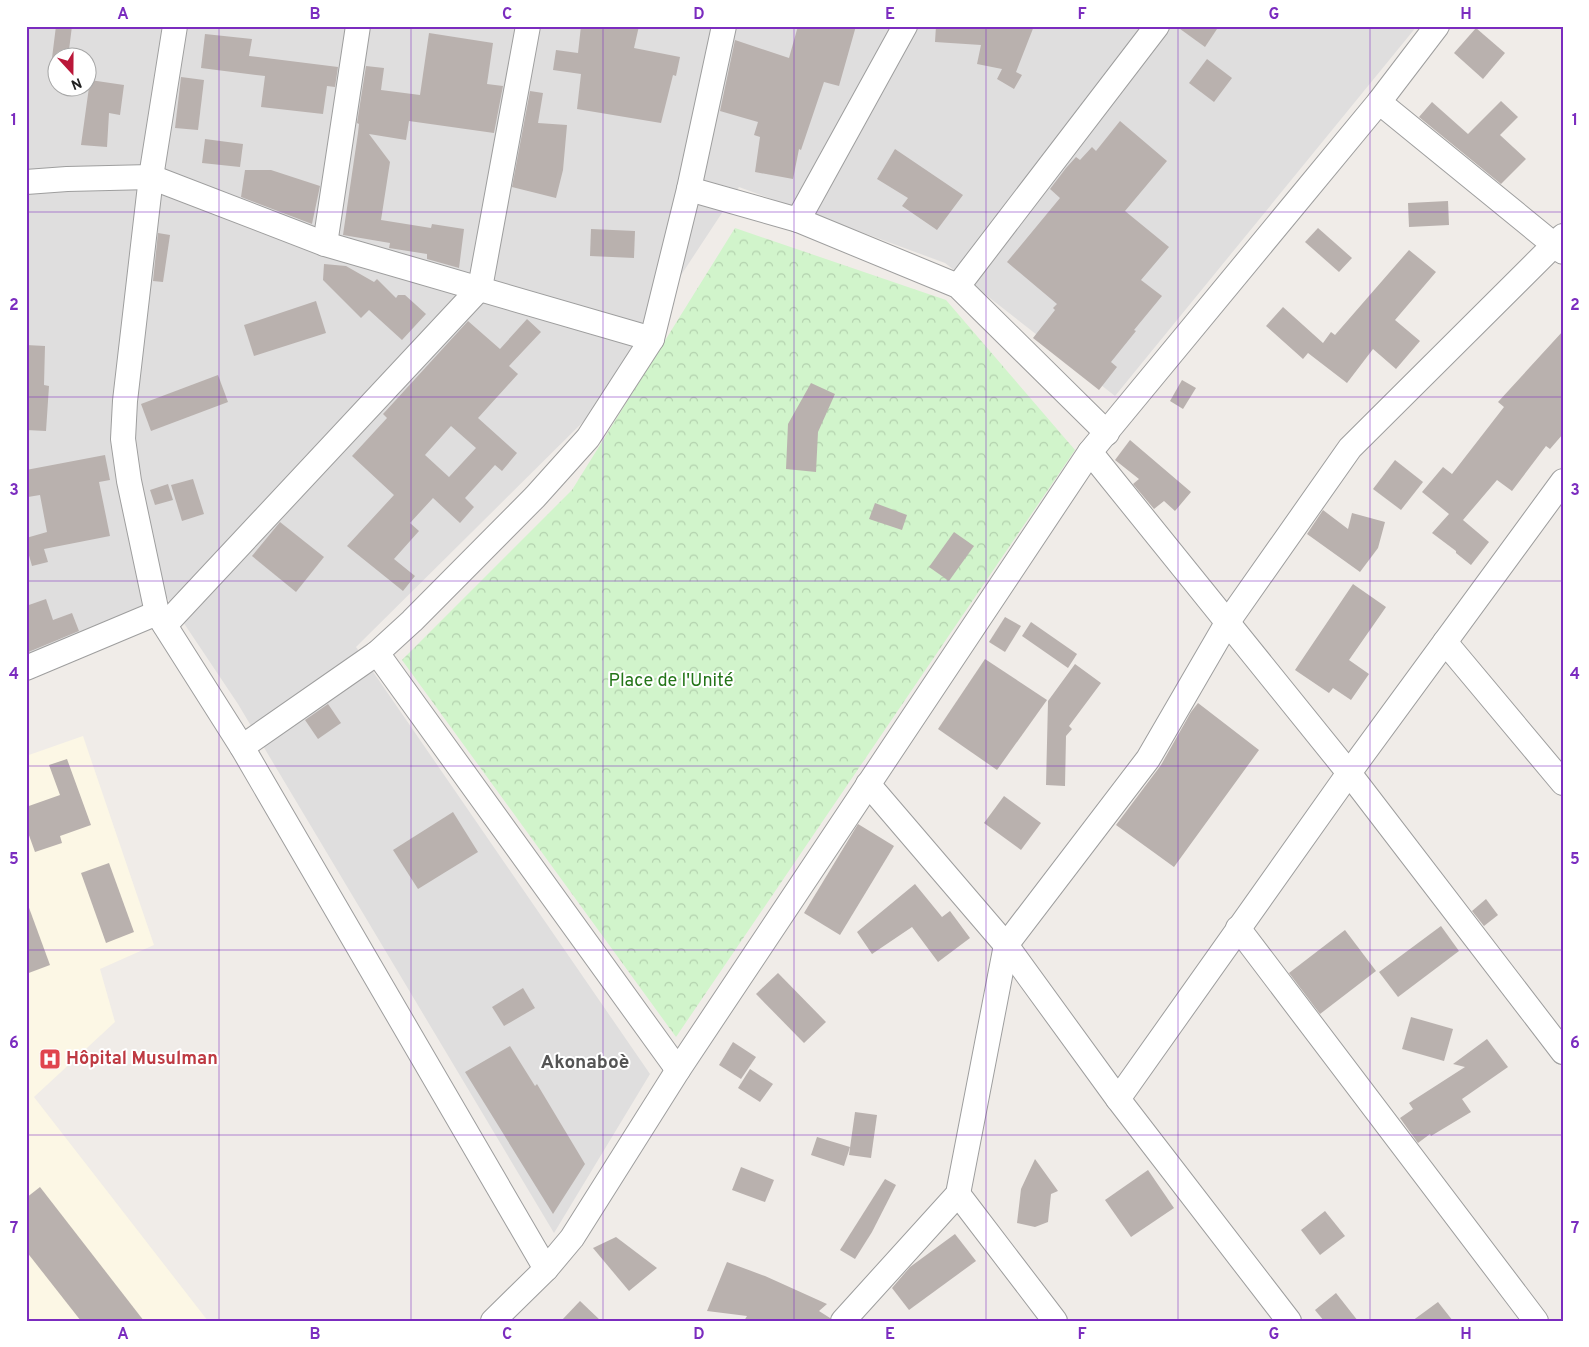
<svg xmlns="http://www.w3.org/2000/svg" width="1589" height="1347" font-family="Overpass,sans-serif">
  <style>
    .residential { fill: #dfdede; fill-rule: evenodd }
    .education { fill: #fcf7e5 }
    .park { fill: url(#park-crowns) }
    .building { fill: #b9b1ae; fill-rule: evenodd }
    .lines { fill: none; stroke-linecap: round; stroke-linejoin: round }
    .minor-casing { stroke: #9e9e9e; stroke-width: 26 }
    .minor { stroke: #fff; stroke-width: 24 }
    .grid { fill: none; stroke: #7b2cbf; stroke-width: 1; stroke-opacity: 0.55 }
    .labels { text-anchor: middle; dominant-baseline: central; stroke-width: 4; stroke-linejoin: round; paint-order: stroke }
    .park-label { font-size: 18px; fill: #247519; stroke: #fff }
    .health-label { font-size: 18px; font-weight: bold; fill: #be3a42; stroke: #fff; text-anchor: start }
    .neighbourhood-label { font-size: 19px; font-weight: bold; fill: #545454; stroke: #fff }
    .neatline { fill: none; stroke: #7b2cbf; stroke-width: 2 }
    .grid-label { font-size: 16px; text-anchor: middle; font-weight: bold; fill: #7b2cbf }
  </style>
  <defs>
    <pattern id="park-crowns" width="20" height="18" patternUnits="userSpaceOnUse" patternTransform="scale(1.25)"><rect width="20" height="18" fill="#d1f4cb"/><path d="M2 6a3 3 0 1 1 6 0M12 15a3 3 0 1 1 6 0" fill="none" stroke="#b3d1ae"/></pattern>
  </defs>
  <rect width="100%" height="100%" fill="#f0ece8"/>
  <path class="residential" d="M26,26H1417L1115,396L945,263L739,187L587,418L356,647L650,1074L554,1233L238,704L165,595L26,658ZM58,58H88V88H58Z"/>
  <polygon class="education" points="83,736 154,945 100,969 115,1022 34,1097 208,1321 26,1321 26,756"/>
  <polygon class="park" points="735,228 946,300 1075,450 676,1037 402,660 572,490"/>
  <g class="building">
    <polygon points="56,26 72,26 68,58 52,58"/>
    <polygon points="581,26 639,26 634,48 680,57 676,76 673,75 661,123 577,109 581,74 553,70 556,50 578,53"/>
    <polygon points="798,26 856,26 839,86 824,82 801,150 799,149 793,179 755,172 760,137 754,135 758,122 720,111 735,40 789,58"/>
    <polygon points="936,26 1034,26 1016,72 1022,75 1014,89 997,79 1002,69 977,64 981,45 935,42"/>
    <polygon points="1176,26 1219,26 1205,47"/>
    <polygon points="1476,28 1505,53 1483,79 1454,53"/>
    <polygon points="429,33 493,43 487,84 503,86 494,133 409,121 406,140 369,134 390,162 381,220 431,228 432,224 464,229 459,268 427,259 427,254 389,248 390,243 343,235 358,133 359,124 357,123 366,66 384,68 381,90 420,95"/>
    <polygon points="205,34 252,39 249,56 338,67 335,87 327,86 323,114 261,107 265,76 201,68"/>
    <polygon points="1207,59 1232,78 1214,102 1189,83"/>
    <polygon points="181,77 204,80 198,130 175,128"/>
    <polygon points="90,80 124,85 120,115 109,113 107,147 81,145"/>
    <polygon points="530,91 543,93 538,123 567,125 563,170 556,198 512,187"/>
    <polygon points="1501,101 1518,117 1500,135 1526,159 1501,184 1419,117 1432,102 1468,134"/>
    <polygon points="1120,121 1167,161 1125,211 1169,247 1141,280 1162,296 1134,330 1136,331 1111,362 1117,367 1099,390 1033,338 1055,310 1053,308 1057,304 1007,262 1060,198 1050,189 1066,168 1076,157 1080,160 1092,147 1096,151"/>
    <polygon points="205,139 243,144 240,167 202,163"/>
    <polygon points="895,149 963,195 937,230 902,206 908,198 877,179"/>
    <polygon points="245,170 271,170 320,186 312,224 241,197"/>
    <polygon points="1448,201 1449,225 1409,227 1408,203"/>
    <polygon points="1318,228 1352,258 1339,272 1305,242"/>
    <polygon points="591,229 635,231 634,258 590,256"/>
    <polygon points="158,233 170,235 163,282 153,281"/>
    <polygon points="1409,250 1436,272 1395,320 1420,341 1396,369 1373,349 1347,383 1308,353 1303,359 1266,326 1283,307 1323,343 1331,332 1335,335"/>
    <polygon points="324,264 346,266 374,282 377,279 396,298 398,295 405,295 426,314 402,340 369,310 361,318 323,280"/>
    <polygon points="316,301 326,333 254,356 244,325"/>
    <path d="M527,319L541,332L509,366L518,374L478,418L517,453L502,471L495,465L465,498L474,507L460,523L433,498L410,523L419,531L394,559L415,576L403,591L347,546L394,495L352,456L387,418L383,414L468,321L500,349ZM451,426L476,448L449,477L425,455Z"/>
    <polygon points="1563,331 1563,434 1550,449 1546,446 1512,491 1497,480 1463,520 1489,542 1471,565 1456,553 1456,551 1432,533 1449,514 1422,492 1443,467 1452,474 1504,407 1498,402"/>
    <polygon points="26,345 45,346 44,385 49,386 46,431 26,430"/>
    <polygon points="218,375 228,402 151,431 141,404"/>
    <polygon points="1182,380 1196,388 1183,409 1170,401"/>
    <polygon points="811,383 835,394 818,432 816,472 786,469 788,424"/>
    <polygon points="1130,440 1191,492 1175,511 1164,501 1154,509 1133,484 1139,479 1115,460"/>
    <polygon points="105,455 110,480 99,482 110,536 44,549 48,562 32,566 28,552 26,553 26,538 47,532 40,495 28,497 26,470"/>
    <polygon points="1395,460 1423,482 1401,510 1373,489"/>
    <polygon points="193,479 204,514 182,521 171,485"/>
    <polygon points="168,484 173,500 155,505 150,490"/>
    <polygon points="875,503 907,515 902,530 869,519"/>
    <polygon points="1323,510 1348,529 1352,513 1385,522 1378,548 1360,572 1307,534"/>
    <polygon points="280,522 324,557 296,592 252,556"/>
    <polygon points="954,532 974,546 949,581 929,567"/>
    <polygon points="1353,584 1386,607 1349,660 1369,674 1351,700 1333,688 1329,693 1295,670"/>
    <polygon points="46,599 53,620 72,613 79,631 26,653 26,606"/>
    <polygon points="1005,617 1021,626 1005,652 989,642"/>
    <polygon points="1031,622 1077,654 1068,668 1022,636"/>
    <polygon points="985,659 1047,700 997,770 938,729"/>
    <polygon points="1075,664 1101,683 1069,726 1072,729 1066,736 1065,786 1046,785 1048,701"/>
    <polygon points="1198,703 1259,750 1174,867 1116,825 1161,765 1191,712"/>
    <polygon points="328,704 341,723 318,739 305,720"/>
    <polygon points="67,759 91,825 60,836 62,843 35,852 26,827 26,807 60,795 49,765"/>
    <polygon points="1004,796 1041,823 1021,850 984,823"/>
    <polygon points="453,812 478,852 418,889 393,850"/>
    <polygon points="858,824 894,846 840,935 804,913"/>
    <polygon points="109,863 134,932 106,943 81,873"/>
    <polygon points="915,884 942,917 950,911 970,938 938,962 912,927 872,954 857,932"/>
    <polygon points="1486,899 1498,915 1484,926 1472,911"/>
    <polygon points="26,905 28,905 50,965 26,974"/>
    <polygon points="1441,926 1459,951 1398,997 1379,972"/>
    <polygon points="1345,930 1376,971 1320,1014 1289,973"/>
    <polygon points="778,973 826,1022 804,1043 756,994"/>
    <polygon points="523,988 535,1008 504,1026 492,1007"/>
    <polygon points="1411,1017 1453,1029 1444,1061 1402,1049"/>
    <polygon points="1487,1039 1508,1067 1462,1099 1471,1112 1431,1136 1430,1134 1418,1143 1400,1118 1413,1109 1409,1103 1465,1067 1453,1064"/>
    <polygon points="733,1042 756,1057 741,1079 719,1065"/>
    <polygon points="510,1046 535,1086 537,1084 585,1164 553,1214 465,1072"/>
    <polygon points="750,1069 773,1084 760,1102 738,1088"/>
    <polygon points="855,1112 877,1115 871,1158 849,1155"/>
    <polygon points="817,1137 850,1147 844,1166 811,1155"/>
    <polygon points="1035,1159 1058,1191 1051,1194 1048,1222 1035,1227 1017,1223 1021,1189"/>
    <polygon points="741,1167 774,1180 765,1202 732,1190"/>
    <polygon points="1148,1170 1174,1208 1131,1237 1105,1200"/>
    <polygon points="885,1179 896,1185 872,1232 855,1259 840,1250"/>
    <polygon points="40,1187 144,1321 81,1321 26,1251 26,1198"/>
    <polygon points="1325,1211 1345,1236 1320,1255 1301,1230"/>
    <polygon points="955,1234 976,1261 909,1310 892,1288 910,1267"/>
    <polygon points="616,1237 657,1268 629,1291 593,1248"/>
    <polygon points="727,1262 765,1276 827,1304 819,1311 830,1318 830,1321 744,1321 747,1316 707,1311"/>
    <polygon points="1336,1293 1358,1321 1324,1321 1315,1310"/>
    <polygon points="580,1301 601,1321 561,1321"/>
    <polygon points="1438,1302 1453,1321 1412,1321"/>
  </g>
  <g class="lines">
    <g class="minor-casing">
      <g id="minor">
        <polyline points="175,26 151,177 125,401 123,439 129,481 157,613 242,747 546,1269"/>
        <polyline points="1379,102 1563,252"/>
        <polyline points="26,182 67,179 151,177 325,244 652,339"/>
        <polyline points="689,189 798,220 958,286 1107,433"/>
        <polyline points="798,220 905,26"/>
        <polyline points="325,244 358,26"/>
        <polyline points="958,286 1157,26"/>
        <polyline points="1090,452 1349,773 1563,1052"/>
        <polyline points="165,625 480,288 528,26"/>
        <polyline points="1445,642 1563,783"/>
        <polyline points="377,653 678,1070"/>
        <polyline points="26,668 157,613"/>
        <polyline points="242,747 377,653 412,621 535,497 588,438 652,339 689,189 724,26"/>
        <polyline points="868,784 1006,945 1118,1099 1289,1321"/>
        <polyline points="1238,928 1536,1321"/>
        <polyline points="1118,1099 1349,773 1563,481"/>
        <polyline points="958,1194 1055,1321"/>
        <polyline points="493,1321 546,1269 572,1238 678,1070 1090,452 1379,102 1437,26"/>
        <polyline points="843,1321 958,1194 1006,945 1148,759 1227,623 1350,448 1563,236"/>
      </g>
    </g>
    <use href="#minor" class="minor"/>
  </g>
  <path class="grid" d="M219,26V1321M411,26V1321M603,26V1321M794,26V1321M986,26V1321M1178,26V1321M1370,26V1321M26,212H1563M26,397H1563M26,581H1563M26,766H1563M26,950H1563M26,1135H1563"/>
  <defs>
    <g id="hospital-square" transform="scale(1.125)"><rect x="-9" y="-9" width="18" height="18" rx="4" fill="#e0444e" stroke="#fff"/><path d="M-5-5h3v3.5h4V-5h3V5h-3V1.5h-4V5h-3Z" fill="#fff"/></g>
  </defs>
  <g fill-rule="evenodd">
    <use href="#hospital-square" x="50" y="1059"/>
  </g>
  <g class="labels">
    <g class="park-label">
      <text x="671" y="681">Place de l'Unité</text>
    </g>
    <g class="health-label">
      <text x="66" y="1059">Hôpital Musulman</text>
    </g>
    <g class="neighbourhood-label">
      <text x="585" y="1063">Akonaboè</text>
    </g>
  </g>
  <rect width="1589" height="1347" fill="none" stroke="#ffffff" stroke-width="55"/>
  <g transform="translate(72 72) rotate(159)"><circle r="24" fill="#ffffff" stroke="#a6a6a6"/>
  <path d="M0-4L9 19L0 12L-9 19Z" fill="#ba1739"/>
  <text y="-8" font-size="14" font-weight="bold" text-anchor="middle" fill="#212121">N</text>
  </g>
  <rect x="28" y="28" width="1534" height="1292" class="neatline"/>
  <g class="grid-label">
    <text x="123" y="19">A</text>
    <text x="315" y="19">B</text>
    <text x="507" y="19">C</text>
    <text x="699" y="19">D</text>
    <text x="890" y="19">E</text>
    <text x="1082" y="19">F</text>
    <text x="1274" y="19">G</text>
    <text x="1466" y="19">H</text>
    <text x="14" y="125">1</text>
    <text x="1575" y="125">1</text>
    <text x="14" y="310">2</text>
    <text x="1575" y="310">2</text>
    <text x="14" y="495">3</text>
    <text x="1575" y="495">3</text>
    <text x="14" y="679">4</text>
    <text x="1575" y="679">4</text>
    <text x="14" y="864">5</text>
    <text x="1575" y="864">5</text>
    <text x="14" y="1048">6</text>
    <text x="1575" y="1048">6</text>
    <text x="14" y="1233">7</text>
    <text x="1575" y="1233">7</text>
    <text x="123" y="1339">A</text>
    <text x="315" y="1339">B</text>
    <text x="507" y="1339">C</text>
    <text x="699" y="1339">D</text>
    <text x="890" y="1339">E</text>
    <text x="1082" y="1339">F</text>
    <text x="1274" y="1339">G</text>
    <text x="1466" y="1339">H</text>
  </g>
</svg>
